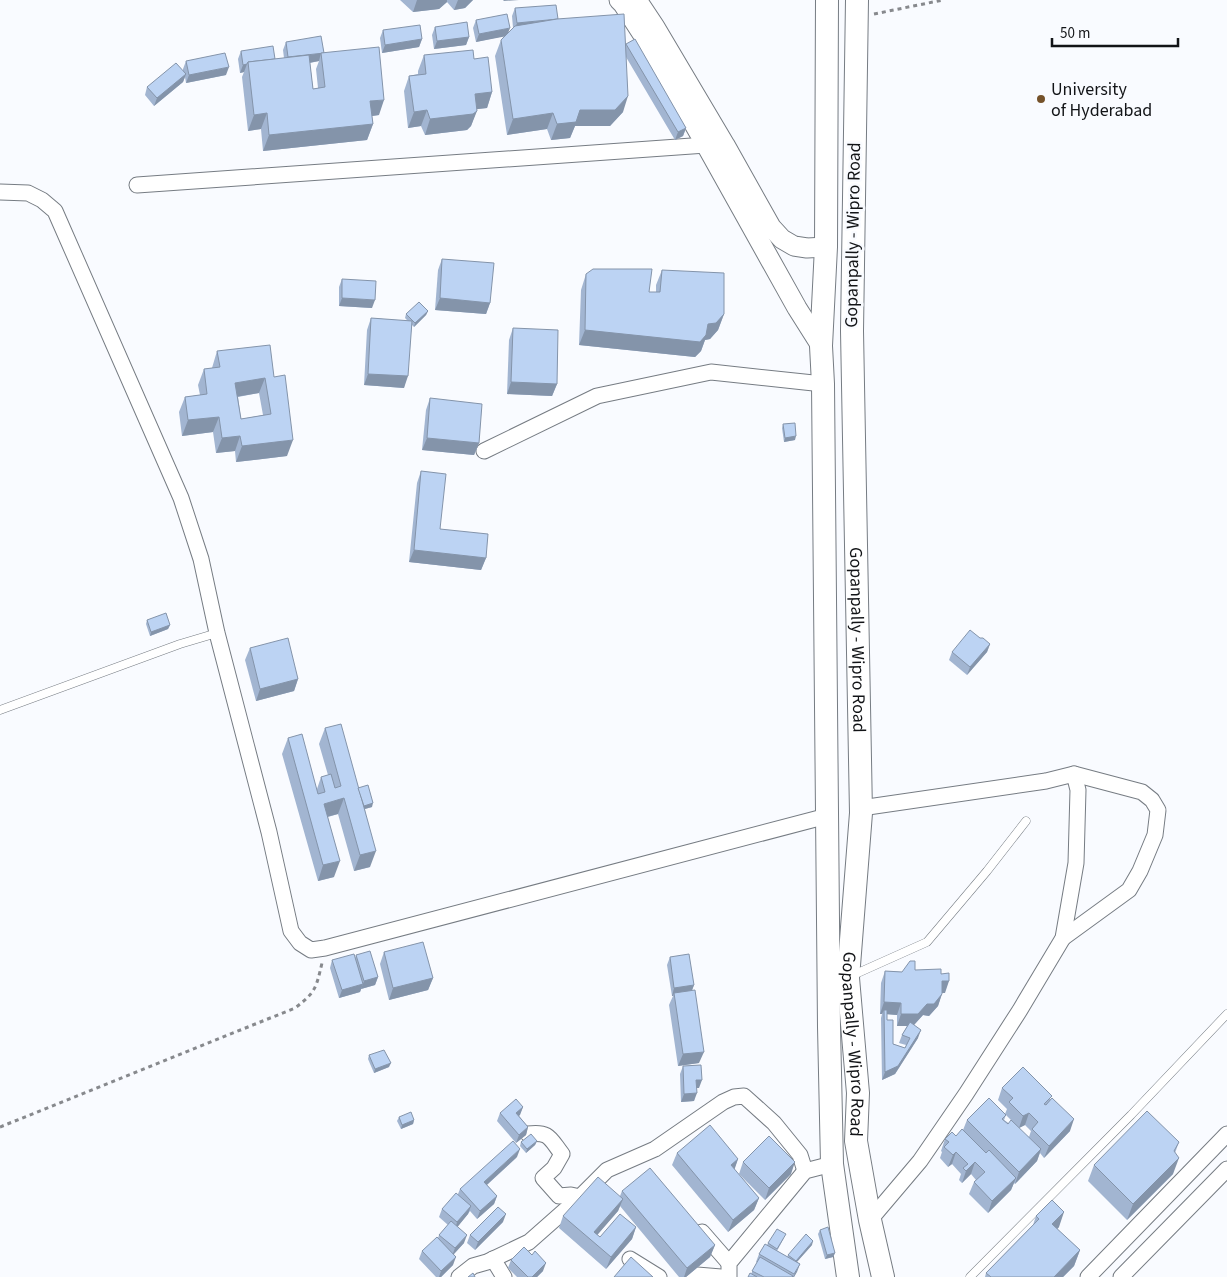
<svg xmlns="http://www.w3.org/2000/svg" width="1227" height="1277" font-family="'Source Sans 3',sans-serif">
  <style>
    .lines { fill: none; stroke-linecap: round; stroke-linejoin: round }
    .service-casing { stroke: #767c83; stroke-width: 9 }
    .minor-casing { stroke: #767c83; stroke-width: 17 }
    .tertiary-casing { stroke: #767c83; stroke-width: 21 }
    .secondary-casing { stroke: #767c83; stroke-width: 24 }
    .path { stroke: #87898d; stroke-width: 3; stroke-dasharray: 4 4; stroke-linecap: butt }
    .service { stroke: #fff; stroke-width: 8 }
    .minor { stroke: #fff; stroke-width: 15 }
    .tertiary { stroke: #fff; stroke-width: 19 }
    .secondary { stroke: #fff; stroke-width: 22 }
    .wall { fill: #a2b5d1; fill-rule: evenodd }
    .shaded-wall { fill: #8494aa }
    .building { fill: #bcd3f3; stroke: #8494aa; fill-rule: evenodd }
    .poi-dot { fill: #75522a; stroke: #f9fbff; stroke-width: 2 }
    .labels { text-anchor: middle; dominant-baseline: central; stroke-width: 5; stroke-linejoin: round; paint-order: stroke }
    .poi-label { font-size: 18px; fill: #121417; stroke: #f9fbff; text-anchor: start }
    .street-label { font-size: 18px; fill: #121417; stroke: #f9fbff }
  </style>
  <rect width="100%" height="100%" fill="#f9fbff"/>
  <g class="lines">
    <g class="service-casing">
      <g id="service">
        <polyline points="0,710 180,644 217,633"/>
        <polyline points="851,976 927,942 987,871 1026,821"/>
        <polyline points="970,1277 1131,1115 1227,1014"/>
      </g>
    </g>
    <g class="minor-casing">
      <g id="minor">
        <polyline points="137,185 706,145"/>
        <polyline points="0,192 28,193 42,200 55,211 181,498 201,559 217,633 269,832 291,931 300,943 311,950 325,948 827,816"/>
        <polyline points="484,451 597,396 711,372 823,384"/>
        <polyline points="861,808 1046,781 1074,774 1078,790 1076,863 1063,938 1020,1010 966,1094 920,1161 870,1220"/>
        <polyline points="1063,938 1129,890 1140,871 1155,835 1158,810 1152,800 1142,792 1074,774"/>
        <path d="M528,1134C550,1131 550,1139 562,1154L554,1168L543,1178L559,1196L571,1195L580,1197"/>
        <polyline points="702,1232 729,1263"/>
        <polyline points="493,1259 504,1277"/>
        <polyline points="630,1259 659,1277"/>
        <polyline points="459,1277 473,1266 487,1262 529,1242 580,1197 607,1170 655,1149 723,1102 734,1097 744,1096 774,1123 800,1155 805,1171"/>
        <polyline points="693,1277 697,1275 721,1277"/>
        <polyline points="729,1277 729,1263 805,1171 832,1164"/>
        <polyline points="1088,1277 1227,1134"/>
        <polyline points="1121,1277 1227,1169"/>
      </g>
    </g>
    <g class="tertiary-casing">
      <g id="tertiary">
        <polyline points="619,0 623,4 643,35 706,145 797,308 821,346"/>
        <polyline points="637,0 655,27 725,145 771,227 782,239 794,246 807,248 826,247"/>
      </g>
    </g>
    <g class="secondary-casing">
      <g id="secondary">
        <polyline points="827,0 826,247 821,346 823,384 829,1027 832,1164 848,1277"/>
        <path id="s1" d="M857,0L852,331L861,813L848,978L858,1093L856,1141L870,1220L883,1277"/>
      </g>
    </g>
    <g class="path">
      <polyline points="874,14 943,0"/>
      <path d="M0,1127L295,1008C316,992 316,988 322,963"/>
    </g>
    <use href="#service" class="service"/>
    <use href="#minor" class="minor"/>
    <use href="#tertiary" class="tertiary"/>
    <use href="#secondary" class="secondary"/>
  </g>
  <g class="wall">
    <polygon points="400,0 473,0 465,8 454,10 447,2 439,9 413,12"/>
    <polygon points="515,8 558,19 626,45 626,44 686,128 683,136 675,140 626,57 623,112 610,126 575,126 570,138 551,140 547,129 507,135 495,56 501,40 504,36 476,42 473,28 476,20 508,33 513,28 512,16"/>
    <polygon points="435,27 469,37 466,45 434,49 432,35"/>
    <polygon points="383,30 422,39 419,47 382,53 380,38"/>
    <path d="M286,42L324,53L379,115L372,116L373,124L367,140L263,151L261,129L248,131L242,77L244,72L240,73L238,59L241,51L275,59L284,58L283,50ZM319,61L316,69L318,88L313,89L310,63Z"/>
    <polygon points="424,55 474,59 492,92 487,108 477,109 471,126 467,130 425,135 421,126 408,128 404,91 409,76 418,74 418,71"/>
    <polygon points="186,61 226,75 186,83 185,77 183,82 154,106 145,95 147,87 183,72 183,69"/>
    <polygon points="442,259 490,303 486,314 435,310 438,270"/>
    <polygon points="662,270 724,314 718,330 710,339 705,340 701,351 695,357 579,345 581,290 586,274 649,292 656,292 656,285"/>
    <polygon points="342,279 372,308 339,306 339,287"/>
    <polygon points="428,311 426,315 414,327 412,325 404,388 364,385 367,330 371,318 408,321 405,318 406,314"/>
    <polygon points="513,328 557,384 552,396 507,394 509,340"/>
    <path d="M217,351L274,377L287,456L236,462L235,451L216,453L213,432L182,436L179,412L185,397L200,395L198,385L204,369L212,368ZM259,393L263,415L241,419L238,397Z"/>
    <polygon points="430,398 479,443 474,455 422,450 426,410"/>
    <polygon points="783,424 795,440 784,442 782,428"/>
    <polygon points="421,471 440,529 486,558 481,570 409,562 417,483"/>
    <polygon points="147,620 170,625 168,629 150,636 146,624"/>
    <polygon points="990,644 987,652 967,675 949,660 952,652"/>
    <polygon points="250,648 298,679 294,691 256,701 245,660"/>
    <polygon points="325,728 358,788 372,807 365,809 370,867 354,871 338,814 328,817 334,877 318,881 282,754 288,738 317,789 321,777 328,775 319,744"/>
    <polygon points="384,952 433,978 428,990 389,1000 380,964"/>
    <polygon points="356,955 378,977 375,985 361,989 360,992 339,998 330,968 332,960 355,958"/>
    <polygon points="670,957 694,985 692,990 699,1063 678,1066 669,1005 673,996 672,996 667,965"/>
    <path d="M915,970L941,974L945,993H942L938,1006L929,1016L923,1015L914,1025L918,1038L895,1074L882,1080L881,1018L882,1014H880L881,983L885,971L902,972ZM887,1014L897,1015V1026H907L902,1035L899,1043L906,1045L905,1048L893,1044L887,1020Z"/>
    <polygon points="369,1055 389,1067 374,1073 368,1059"/>
    <polygon points="683,1066 699,1088 696,1088 694,1101 681,1102 680,1074"/>
    <path d="M1002,1088L1051,1099L1070,1131L1044,1158L1040,1153L1037,1161L1015,1184L1014,1183L1011,1190L988,1213L969,1194L974,1182L976,1180L971,1174L962,1183L959,1180L961,1174L952,1164L948,1167L940,1158L942,1152L941,1151L945,1139L956,1136L963,1130L967,1120L1005,1114L1007,1109L998,1100ZM1006,1115L1019,1128L1025,1125L1031,1131L1029,1137L1004,1120Z"/>
    <polygon points="523,1107 519,1116 528,1127 526,1135 516,1143 497,1121 500,1113"/>
    <polygon points="399,1117 414,1120 413,1124 401,1129 397,1121"/>
    <polygon points="537,1141 535,1145 526,1153 520,1146 521,1142"/>
    <polygon points="1179,1142 1175,1153 1173,1174 1127,1220 1088,1181 1094,1165"/>
    <polygon points="677,1153 738,1159 734,1169 759,1198 754,1210 728,1232 672,1165"/>
    <polygon points="517,1157 487,1185 497,1196 494,1204 477,1219 470,1211 468,1214 457,1227 464,1243 454,1254 453,1265 441,1277 436,1277 419,1259 422,1251 438,1238 439,1235 448,1225 439,1217 442,1209 458,1194 460,1189"/>
    <polygon points="743,1162 791,1174 765,1200 739,1174"/>
    <polygon points="622,1191 715,1245 710,1257 686,1277 679,1277 620,1206 618,1211 597,1235 600,1237 636,1227 632,1239 606,1269 559,1228 563,1216 620,1196"/>
    <polygon points="1036,1216 1059,1227 1057,1229 1080,1250 1074,1266 1063,1277 985,1277 986,1273 1033,1225"/>
    <polygon points="503,1222 475,1250 467,1243 470,1235"/>
    <polygon points="820,1230 835,1253 833,1257 825,1259 818,1234"/>
    <polygon points="784,1238 777,1251 787,1257 788,1255 812,1245 797,1262 800,1264 794,1277 748,1277 751,1274 757,1262 756,1262 759,1254 767,1245 768,1243"/>
    <polygon points="511,1260 543,1271 537,1277 517,1277 508,1268"/>
  </g>
  <g class="shaded-wall">
    <polygon points="417,0 447,0 447,2 439,9 413,12"/>
    <polygon points="458,0 473,0 465,8 454,10"/>
    <polygon points="504,0 519,0 503,1"/>
    <polygon points="558,20 514,31 517,23"/>
    <polygon points="510,28 507,36 476,42 479,34"/>
    <polygon points="469,37 466,45 434,49 437,41"/>
    <polygon points="422,39 419,47 382,53 385,45"/>
    <polygon points="321,53 319,61 286,67 289,59"/>
    <polygon points="247,64 244,72 240,73 243,65"/>
    <polygon points="229,67 226,75 186,83 189,75"/>
    <polygon points="186,74 183,82 154,106 157,98"/>
    <polygon points="492,92 487,108 469,110 475,94"/>
    <polygon points="628,96 623,112 610,126 575,126 570,138 551,140 557,124 580,110"/>
    <polygon points="384,100 379,115 365,117 370,101"/>
    <polygon points="427,110 421,126 408,128 414,112"/>
    <polygon points="477,111 471,126 467,130 425,135 430,119"/>
    <polygon points="267,113 261,129 248,131 254,115"/>
    <polygon points="553,113 547,129 507,135 513,119"/>
    <polygon points="373,124 367,140 263,151 269,135"/>
    <polygon points="686,128 683,136 675,140 678,132"/>
    <polygon points="342,298 375,300 372,308 339,306"/>
    <polygon points="440,298 490,303 486,314 435,310"/>
    <polygon points="428,311 426,315 414,327 415,323"/>
    <polygon points="724,314 718,330 710,339 705,340 701,351 695,357 579,345 585,330 708,324"/>
    <polygon points="368,374 408,376 404,388 364,385"/>
    <polygon points="265,378 259,393 229,398 235,383"/>
    <polygon points="511,382 557,384 552,396 507,394"/>
    <polygon points="219,417 213,432 182,436 188,420"/>
    <polygon points="240,436 235,451 216,453 222,438"/>
    <polygon points="796,436 795,440 784,442 785,438"/>
    <polygon points="427,438 479,443 474,455 422,450"/>
    <polygon points="293,440 287,456 236,462 242,446"/>
    <polygon points="414,550 486,558 481,570 409,562"/>
    <polygon points="170,625 168,629 150,636 151,632"/>
    <polygon points="990,644 987,652 967,675 970,667"/>
    <polygon points="298,679 294,691 256,701 260,689"/>
    <polygon points="344,798 338,814 318,819 324,804"/>
    <polygon points="373,803 372,807 357,811 359,807"/>
    <polygon points="376,851 370,867 354,871 360,855"/>
    <polygon points="340,861 334,877 318,881 323,865"/>
    <polygon points="378,977 375,985 361,989 364,981"/>
    <polygon points="433,978 428,990 389,1000 393,988"/>
    <polygon points="942,981 949,981 945,993 938,993"/>
    <polygon points="363,984 360,992 339,998 342,990"/>
    <polygon points="694,985 691,993 674,993 673,996 672,996 674,988"/>
    <polygon points="942,994 938,1006 929,1016 923,1015 913,1026 897,1026 901,1014 927,1004"/>
    <polygon points="884,1002 901,1003 897,1015 884,1014 884,1010 882,1014 880,1014"/>
    <polygon points="921,1030 918,1038 895,1074 882,1080 885,1072"/>
    <polygon points="704,1052 699,1063 678,1066 683,1054"/>
    <polygon points="391,1063 389,1067 374,1073 375,1069"/>
    <polygon points="696,1080 702,1080 699,1088 693,1088"/>
    <polygon points="697,1093 694,1101 681,1102 684,1094"/>
    <polygon points="523,1107 520,1115 513,1121 516,1113"/>
    <polygon points="1029,1113 1025,1125 1019,1128 1023,1116"/>
    <polygon points="1074,1119 1070,1131 1044,1158 1049,1146"/>
    <polygon points="414,1120 413,1124 401,1129 402,1125"/>
    <polygon points="528,1127 526,1135 516,1143 519,1135"/>
    <polygon points="537,1141 535,1145 526,1153 527,1149"/>
    <polygon points="520,1149 517,1157 481,1190 484,1182"/>
    <polygon points="1041,1149 1037,1161 1015,1184 1019,1172"/>
    <polygon points="956,1152 952,1164 948,1167 953,1155"/>
    <polygon points="1179,1158 1173,1174 1127,1220 1133,1204"/>
    <polygon points="738,1159 734,1171 731,1165"/>
    <polygon points="795,1162 791,1174 765,1200 769,1188"/>
    <polygon points="975,1162 971,1174 962,1183 966,1171"/>
    <polygon points="1016,1178 1011,1190 988,1213 992,1201"/>
    <polygon points="497,1196 494,1204 477,1219 480,1211"/>
    <polygon points="759,1198 754,1210 728,1232 733,1220"/>
    <polygon points="623,1199 618,1211 592,1241 594,1232"/>
    <polygon points="471,1206 468,1214 455,1230 457,1222"/>
    <polygon points="1064,1212 1059,1227 1047,1240 1052,1224"/>
    <polygon points="506,1214 503,1222 475,1250 478,1242"/>
    <polygon points="636,1227 632,1239 606,1269 611,1257"/>
    <polygon points="467,1235 464,1243 452,1256 455,1248"/>
    <polygon points="813,1241 812,1245 794,1265 796,1261"/>
    <polygon points="715,1245 710,1257 686,1277 684,1277 687,1268"/>
    <polygon points="1080,1250 1074,1266 1063,1277 1054,1277"/>
    <polygon points="835,1253 833,1257 825,1259 827,1255"/>
    <polygon points="456,1257 453,1265 441,1277 439,1277 441,1271"/>
    <polygon points="546,1263 543,1271 537,1277 532,1277"/>
    <polygon points="800,1264 797,1272 794,1277 793,1277"/>
  </g>
  <g class="building">
    <polygon points="556,5 558,19 517,23 515,8"/>
    <polygon points="507,14 510,28 479,34 476,20"/>
    <polygon points="624,14 628,96 615,110 580,110 576,122 557,124 553,113 513,119 501,40 515,26 557,19"/>
    <polygon points="467,22 469,37 437,41 435,27"/>
    <polygon points="420,25 422,39 385,45 383,30"/>
    <polygon points="321,36 324,53 288,57 286,42"/>
    <polygon points="635,39 686,128 678,132 626,44"/>
    <polygon points="273,46 275,59 248,62 247,64 243,65 241,51"/>
    <polygon points="379,47 384,100 370,101 373,124 269,135 267,113 254,115 248,62 309,55 313,89 325,87 321,53"/>
    <polygon points="473,50 474,59 488,57 492,92 475,94 477,111 473,114 430,119 427,110 414,112 409,76 426,74 424,55"/>
    <polygon points="225,53 229,67 189,75 186,61"/>
    <polygon points="176,63 186,74 157,98 147,87"/>
    <polygon points="442,259 494,263 490,303 440,298"/>
    <polygon points="593,269 652,269 649,292 660,292 662,270 724,273 724,314 716,323 708,324 706,335 700,342 585,330 586,274"/>
    <polygon points="342,279 376,281 375,300 342,298"/>
    <polygon points="419,302 428,311 415,323 406,314"/>
    <polygon points="371,318 412,321 408,376 368,374"/>
    <polygon points="513,328 558,330 557,384 511,382"/>
    <path d="M270,345L274,377L285,375L293,440L242,446L240,436L222,438L219,417L188,420L185,397L207,394L204,369L220,367L217,351ZM265,378L271,414L241,419L235,383Z"/>
    <polygon points="430,398 482,404 479,443 427,438"/>
    <polygon points="795,423 796,436 785,438 783,424"/>
    <polygon points="421,471 446,474 440,529 488,534 486,558 414,550"/>
    <polygon points="166,613 170,625 151,632 147,620"/>
    <polygon points="970,630 980,638 983,638 990,644 970,667 952,652"/>
    <polygon points="288,638 298,679 260,689 250,648"/>
    <polygon points="341,724 376,851 360,855 344,798 324,804 340,861 323,865 288,738 302,734 318,794 325,792 321,777 331,774 335,788 341,786 325,728"/>
    <polygon points="368,785 373,803 364,806 358,788"/>
    <polygon points="423,942 433,978 393,988 384,952"/>
    <polygon points="370,951 378,977 364,981 356,955"/>
    <polygon points="354,954 363,984 342,990 332,960"/>
    <polygon points="689,954 694,985 674,988 670,957"/>
    <polygon points="910,961 915,961 915,970 941,969 941,974 949,973 949,981 942,981 942,994 934,1004 927,1004 918,1014 901,1014 901,1003 884,1002 885,971 902,972"/>
    <polygon points="695,990 704,1052 683,1054 674,993"/>
    <polygon points="884,1010 887,1010 887,1020 893,1020 893,1044 905,1048 910,1038 902,1035 910,1022 921,1030 898,1066 885,1072"/>
    <polygon points="384,1050 391,1063 375,1069 369,1055"/>
    <polygon points="701,1065 702,1080 696,1080 697,1093 684,1094 683,1066"/>
    <polygon points="1023,1067 1052,1096 1044,1104 1046,1105 1052,1098 1074,1119 1049,1146 1032,1129 1038,1122 1029,1113 1023,1116 1009,1102 1013,1098 1002,1088"/>
    <polygon points="989,1098 1006,1115 1002,1119 1008,1124 1011,1120 1041,1149 1019,1172 967,1120"/>
    <polygon points="516,1099 523,1107 516,1113 528,1127 519,1135 500,1113"/>
    <polygon points="1147,1111 1179,1142 1174,1151 1179,1158 1133,1204 1094,1165"/>
    <polygon points="411,1112 414,1120 402,1125 399,1117"/>
    <polygon points="710,1125 738,1159 731,1165 759,1198 733,1220 677,1153"/>
    <polygon points="962,1129 986,1153 989,1150 1016,1178 992,1201 974,1182 985,1172 975,1162 966,1171 963,1168 968,1164 956,1152 953,1155 944,1147 949,1142 945,1139 952,1132 956,1136"/>
    <polygon points="531,1134 537,1141 527,1149 521,1142"/>
    <polygon points="769,1136 795,1162 769,1188 743,1162"/>
    <polygon points="513,1141 520,1149 484,1182 497,1196 480,1211 460,1189"/>
    <polygon points="650,1168 715,1245 687,1268 622,1191"/>
    <polygon points="598,1177 623,1199 594,1232 600,1237 620,1214 636,1227 611,1257 563,1216"/>
    <polygon points="456,1193 471,1206 457,1222 442,1209"/>
    <polygon points="1052,1200 1064,1212 1052,1224 1080,1250 1054,1277 991,1277 986,1273 1039,1219 1036,1216"/>
    <polygon points="498,1207 506,1214 478,1242 470,1235"/>
    <polygon points="451,1221 467,1235 455,1248 439,1235"/>
    <polygon points="828,1227 835,1253 827,1255 820,1230"/>
    <polygon points="777,1229 786,1234 777,1249 768,1243"/>
    <polygon points="806,1234 813,1241 796,1261 788,1255"/>
    <polygon points="437,1237 456,1257 441,1271 422,1251"/>
    <polygon points="765,1244 800,1264 794,1274 759,1254"/>
    <polygon points="524,1247 532,1255 535,1251 546,1263 532,1277 528,1277 511,1260"/>
    <polygon points="631,1257 653,1277 614,1277"/>
    <polygon points="760,1257 793,1276 792,1277 764,1277 752,1271"/>
    <polygon points="473,1273 475,1277 468,1277"/>
    <polygon points="750,1273 757,1277 748,1277"/>
  </g>
  <circle class="poi-dot" cx="1041" cy="99" r="5"/>
  <g class="labels">
    <g class="poi-label">
      <text x="1051" y="89">University<tspan x="1051" dy="21">of Hyderabad</tspan></text>
    </g>
    <g class="street-label">
      <text transform="translate(853 235) rotate(-89)">Gopanpally - Wipro Road</text>
      <text stroke="none"><textPath href="#s1" startOffset="640">Gopanpally - Wipro Road</textPath></text>
      <text stroke="none"><textPath href="#s1" startOffset="1045">Gopanpally - Wipro Road</textPath></text>
    </g>
  </g>
  <path d="M1052 38v8h126v-8" fill="none" stroke="#121417" stroke-width="2.5"/>
  <text x="1060" y="38" font-size="15" fill="#121417" stroke="#f9fbff" stroke-width="4" paint-order="stroke">50 m</text>
</svg>
